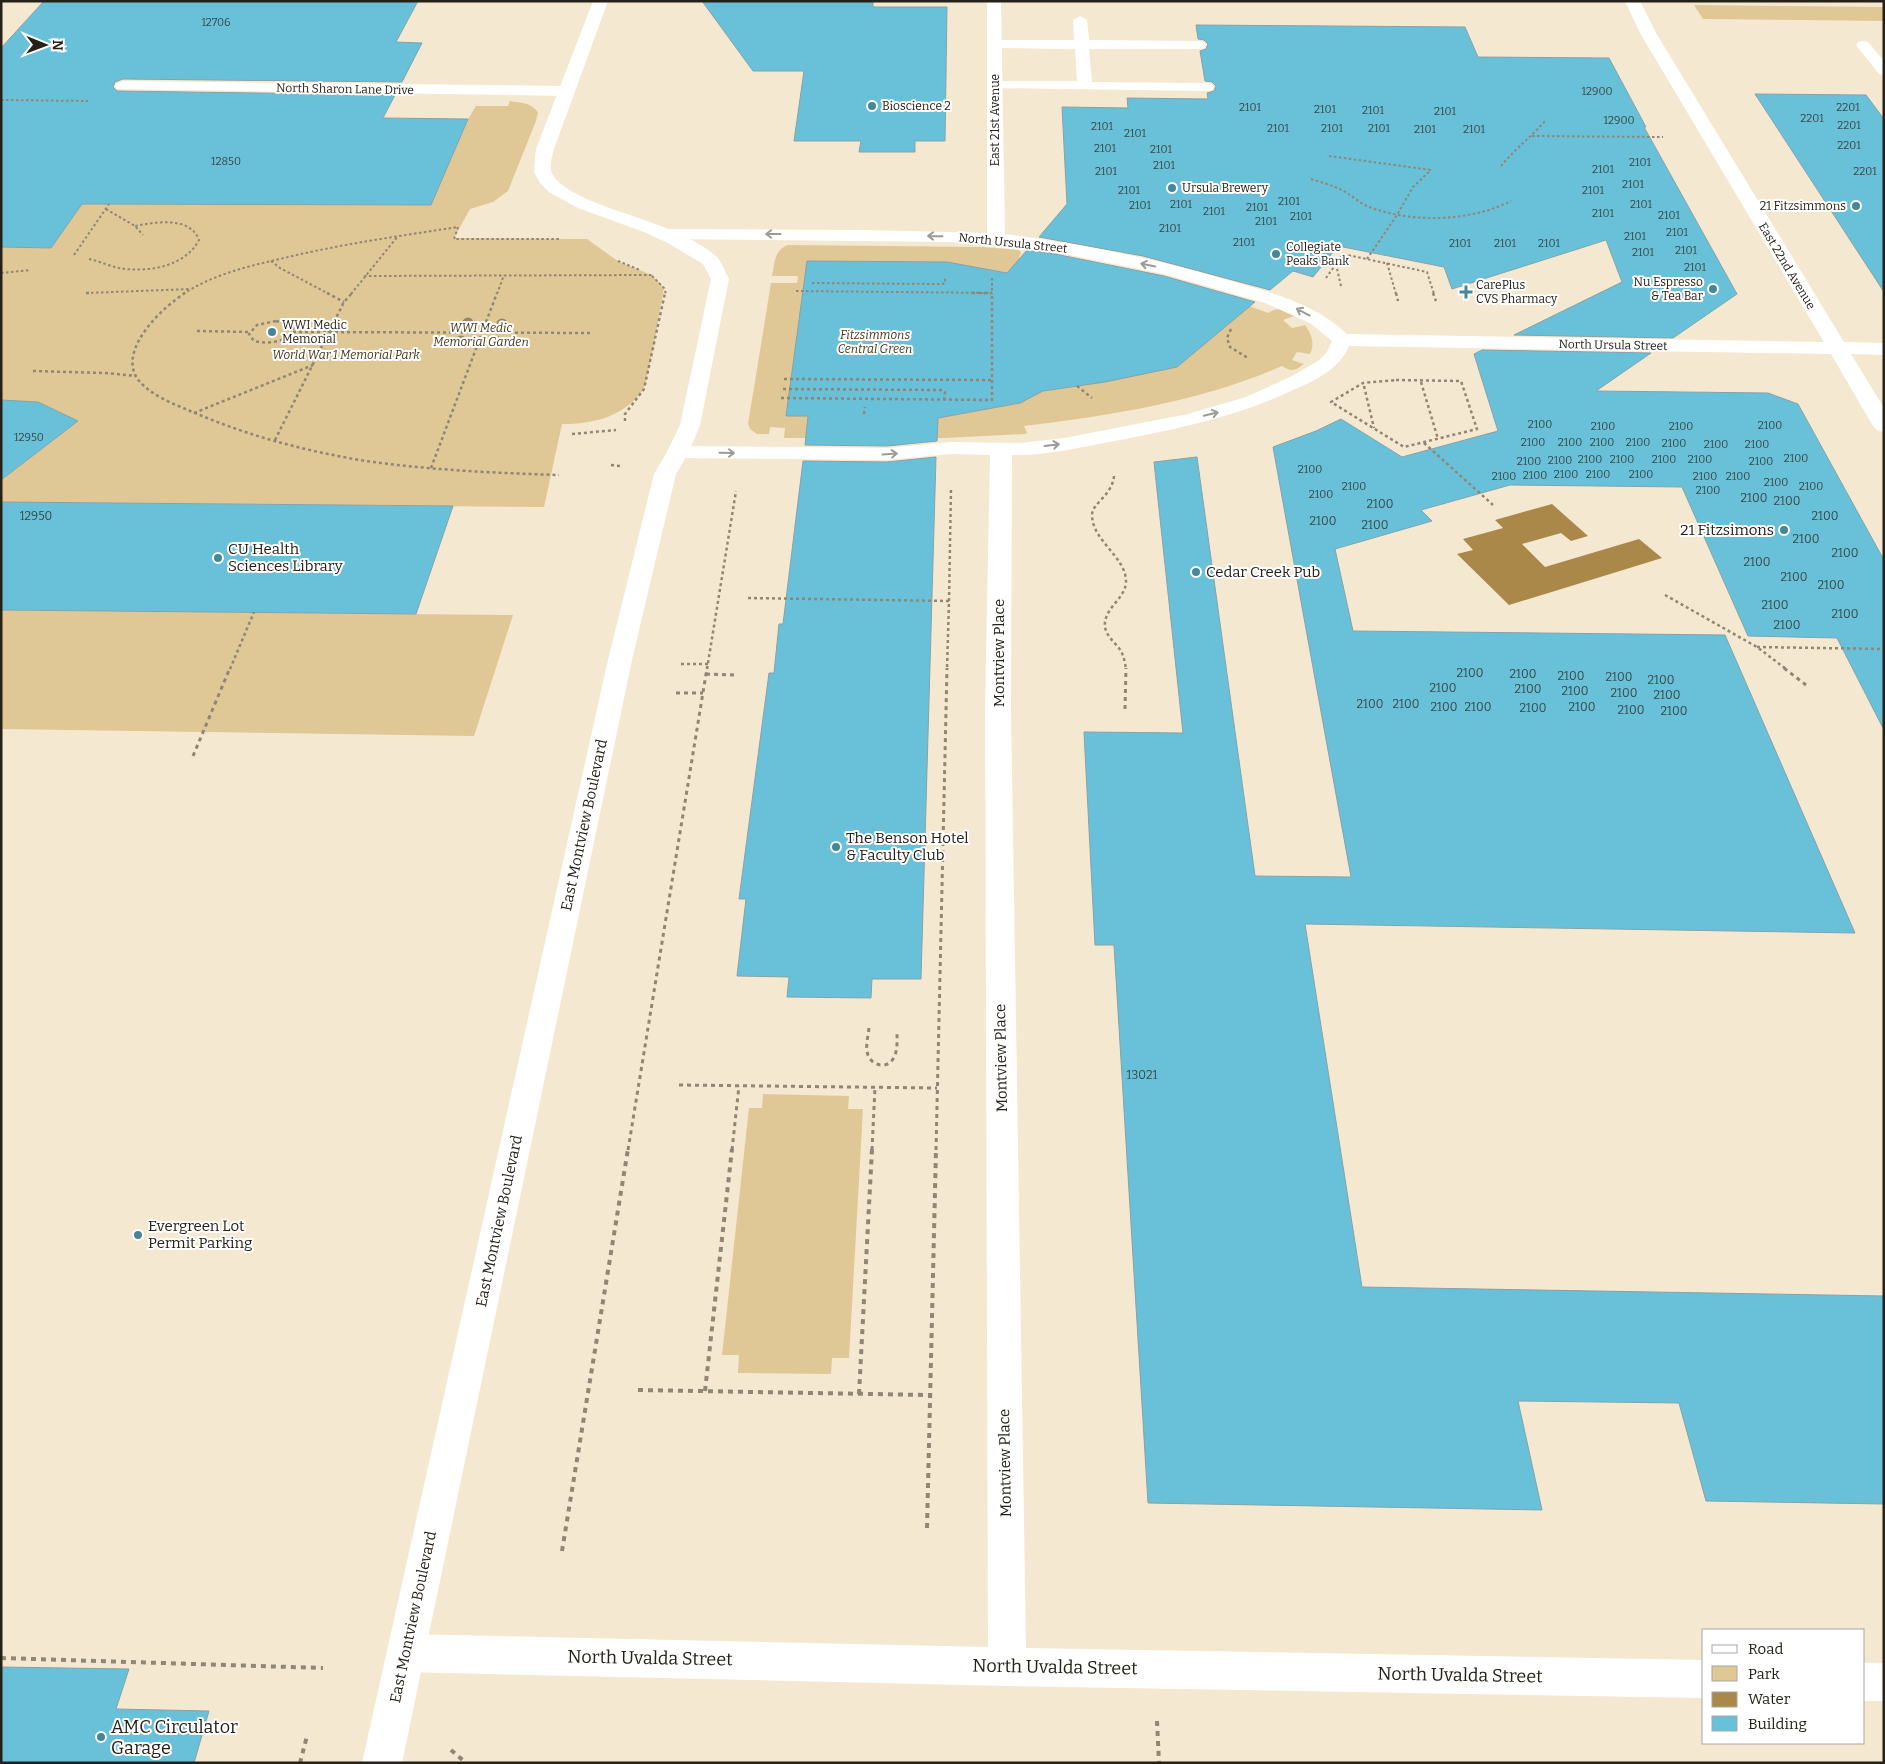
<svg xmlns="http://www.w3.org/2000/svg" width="1885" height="1764" font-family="Bitter,serif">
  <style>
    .green { fill: #e0c796 }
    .water { fill: #a98849 }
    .building { fill: #69c1d9; stroke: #85a2aa }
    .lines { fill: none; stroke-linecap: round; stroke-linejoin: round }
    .path-far3 { stroke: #8f8675; stroke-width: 2; stroke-dasharray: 2.5 2.5; stroke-linecap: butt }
    .path-far2 { stroke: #8f8675; stroke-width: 2.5; stroke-dasharray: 3 3; stroke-linecap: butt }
    .path-far1 { stroke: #8f8675; stroke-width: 3; stroke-dasharray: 4 4; stroke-linecap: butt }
    .path { stroke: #8f8675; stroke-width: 4; stroke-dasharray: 5 5; stroke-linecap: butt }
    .lane { fill: #fff; fill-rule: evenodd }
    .street { fill: #fff; fill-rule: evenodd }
    .secondary { fill: #fff; fill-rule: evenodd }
    .tree { fill: #94866b }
    .oneway { stroke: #9d9b97 }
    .poi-dot { fill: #458798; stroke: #fff; stroke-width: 2 }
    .labels { text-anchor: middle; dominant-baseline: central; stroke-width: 4; stroke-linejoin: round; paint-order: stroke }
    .far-number-label { font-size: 11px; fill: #374948 }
    .far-street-label { font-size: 12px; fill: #262118; stroke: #fff }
    .far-poi-label { font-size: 12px; fill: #262118; stroke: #fff; text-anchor: start }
    .far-park-label { font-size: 12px; font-style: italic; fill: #443519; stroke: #fff }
    .number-label { font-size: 12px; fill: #374948 }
    .poi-label { font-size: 15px; fill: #262118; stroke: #fff; text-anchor: start }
    .street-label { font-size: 15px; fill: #262118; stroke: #fff }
    .near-street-label { font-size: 18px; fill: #262118; stroke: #fff }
    .near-poi-label { font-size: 18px; fill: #262118; stroke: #fff; text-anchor: start }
  </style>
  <rect width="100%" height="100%" fill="#f5e8d0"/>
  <g class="green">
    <polygon points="1694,5 1884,7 1884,21 1703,19"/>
    <path d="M510,101C521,103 530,102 538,112L536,121L508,191L493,202L470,209L454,238L587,239L619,262L652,275L664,288C659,315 655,341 649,368C647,374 646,384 643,390C623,417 594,424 562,424L544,507L1,502V247L51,248L82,204L431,205L468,119L476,106H508Z"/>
    <path d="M788,245L983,247L1019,250L1021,253L1019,257L1020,259L1244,304L1268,313C1279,306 1284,310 1294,316L1283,320L1292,328L1305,325C1312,335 1315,343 1310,354L1297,352L1292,360L1304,364C1295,371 1292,372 1282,366C1200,402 1113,415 1024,426L1027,433L1025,434L945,438H784L785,428L770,427L769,434H757L750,429L748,424L771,283H797L798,276H772C775,262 774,250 788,245Z"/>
    <polygon points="1,610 513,615 474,736 1,729"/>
    <polygon points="763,1094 849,1096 848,1109 863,1109 849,1358 832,1358 831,1374 738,1373 739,1355 722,1355 749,1108 762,1108"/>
  </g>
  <polygon class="water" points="1552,504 1588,536 1571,541 1561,533 1522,544 1545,567 1639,539 1662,558 1509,605 1457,554 1473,550 1463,539 1503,528 1495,520"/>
  <g class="building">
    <polygon points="44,1 418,1 396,42 422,43 402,82 123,79 115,82 113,87 117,91 395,95 383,118 468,119 431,205 82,204 51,248 1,247 1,48"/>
    <polygon points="702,1 873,1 873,7 947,7 945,141 915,141 915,152 859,152 861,141 794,141 804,71 753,71"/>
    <polygon points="1196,25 1465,27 1478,57 1609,58 1646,127 1644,127 1737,294 1673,338 1514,335 1622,282 1606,240 1452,289 1444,267 1338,246 1313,277 1293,271 1270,290 1143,256 1039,237 1067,204 1062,107 1128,108 1127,98 1208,99 1207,93 1214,91 1216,86 1212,82 1205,81 1200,51 1206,49 1208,44 1204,40 1198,39"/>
    <polygon points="1755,94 1866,95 1884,119 1884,292"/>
    <polygon points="1027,250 1055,254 1164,276 1255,302 1177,367 1105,382 1043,391 1020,403 938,418 937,441 887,446 805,445 808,416 786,416 807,261 947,262 1007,273"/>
    <polygon points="1482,350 1651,353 1596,391 1768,393 1798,404 1884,560 1884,730 1837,638 1748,636 1682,487 1510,485 1421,510 1432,521 1335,549 1353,631 1725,635 1855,933 1305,924 1362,1287 1884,1296 1884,1504 1706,1501 1679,1403 1518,1401 1542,1510 1148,1503 1114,945 1095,945 1084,732 1183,733 1154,462 1197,457 1255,876 1351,877 1273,447 1316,431 1341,419 1402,457 1498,431 1474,354"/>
    <polygon points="1,400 38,402 78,421 1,480"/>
    <polygon points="936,457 921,979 872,979 871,998 787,997 789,977 737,976 746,899 739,899 769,673 774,673 779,624 783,624 803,461 887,462"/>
    <polygon points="1,502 453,506 416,614 1,610"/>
    <polygon points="1,1667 129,1669 116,1709 209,1711 194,1763 1,1763"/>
  </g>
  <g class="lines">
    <g class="path-far3">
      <polyline points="1,100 88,101"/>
      <polyline points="1532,136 1663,137"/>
      <polyline points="1329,156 1431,170"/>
      <path d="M1501,166C1515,149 1532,136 1546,120"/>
      <path d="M1311,179C1323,183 1336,186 1347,193C1354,197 1361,204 1369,207C1412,223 1470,222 1511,201"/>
      <polyline points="106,209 135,226 143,235"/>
      <polyline points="458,227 454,239 561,239"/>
      <polyline points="74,255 109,204"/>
      <path d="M89,259C99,261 109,266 119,268C147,273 185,267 199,240C190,216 156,222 135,226"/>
      <polyline points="1367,259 1397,215 1413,187 1431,170"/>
      <polyline points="271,261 280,268 329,294"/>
      <polyline points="618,261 640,270"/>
      <polyline points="1387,263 1396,294"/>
      <polyline points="1336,264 1341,286"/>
      <polyline points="1,273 30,270"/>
      <polyline points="364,276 652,275"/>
      <polyline points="652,276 664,288 666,294"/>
      <polyline points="992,278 992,294"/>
      <polyline points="1326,278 1343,254 1427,272 1434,294"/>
      <polyline points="812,283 942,284 945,283 945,277"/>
      <polyline points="796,291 992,293"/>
      <polyline points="86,293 191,289"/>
      <path d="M183,294C214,274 249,266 284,258C341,244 400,236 458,227"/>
      <polyline points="351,294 398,236"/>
      <polyline points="497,294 504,275"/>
    </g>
    <g class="path-far2">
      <polyline points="86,293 91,293"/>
      <path d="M185,293C163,307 118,349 137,378C148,394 171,403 188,410C245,435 304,451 366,461C430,470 495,473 559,475"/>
      <polyline points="327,293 344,302"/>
      <polyline points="972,293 992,293"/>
      <polyline points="1396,293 1398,301"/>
      <polyline points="1433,293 1436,301"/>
      <path d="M276,321L288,324L293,327V332C282,343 269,344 254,341L249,334L257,325Z"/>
      <polyline points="1231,329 1227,338 1230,347 1248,358"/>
      <polyline points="197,331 250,332"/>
      <polyline points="293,332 592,333"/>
      <polyline points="33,371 106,373 136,376"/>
      <polyline points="784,379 992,380"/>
      <polygon points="1396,380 1461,381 1477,429 1404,447 1331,402 1363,383"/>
      <polyline points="1421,382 1438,439"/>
      <polyline points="1077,386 1092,398"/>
      <polyline points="1364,386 1374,428"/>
      <polyline points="783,389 942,390 945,392 944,399"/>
      <polyline points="781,398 992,400 992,293"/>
      <polyline points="194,413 313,365"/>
      <polyline points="864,414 865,407"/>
      <polyline points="625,421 625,414 644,389 665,293"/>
      <polyline points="572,434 616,430"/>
      <polyline points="275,440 344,302 352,293"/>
      <polyline points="1424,443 1493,505"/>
      <polyline points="611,465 620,466"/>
      <polyline points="431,468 497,293"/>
      <path d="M1114,476C1112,496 1092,503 1092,515C1092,538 1119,553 1125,574C1131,596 1108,603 1105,622C1103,634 1115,642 1121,651C1124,657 1125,663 1126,669"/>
      <polyline points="1665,595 1757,647 1786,669"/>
      <polyline points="748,598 949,601 947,669"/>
      <polyline points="949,601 951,489"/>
      <polyline points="1757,647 1884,649"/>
      <polyline points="681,664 708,664"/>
      <polyline points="230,669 254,612"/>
      <polyline points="707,669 736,491"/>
    </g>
    <g class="path-far1">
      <polyline points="1784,668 1806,685"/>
      <polyline points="706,674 737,675"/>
      <polyline points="676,693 703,693"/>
      <polyline points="1125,709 1126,668"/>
      <polyline points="193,756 230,668"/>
      <path d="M869,1028C868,1037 865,1047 868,1055C872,1066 887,1069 893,1059C898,1051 897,1041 897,1032"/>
      <polyline points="679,1085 937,1088"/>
      <polyline points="628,1150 707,668"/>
      <polyline points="732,1150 739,1086"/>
      <polyline points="872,1150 875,1087"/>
      <polyline points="936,1150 947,668"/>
    </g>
    <g class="path">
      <polyline points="638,1390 929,1395"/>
      <polyline points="705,1391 732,1149"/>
      <polyline points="859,1394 872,1149"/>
      <polyline points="927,1528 936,1149"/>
      <polyline points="562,1551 628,1149"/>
      <polyline points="1,1658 323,1668"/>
      <polyline points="1157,1721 1159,1763"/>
      <polyline points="451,1750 466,1763"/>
      <polyline points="300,1763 307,1736"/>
    </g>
    <g class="lane">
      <polygon points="1080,16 1087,20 1089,40 1199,41 1204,42 1206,45 1204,48 1199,49 1089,49 1092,82 1207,83 1212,84 1214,87 1212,90 1207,91 989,88 987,85 989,82 994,81 1077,81 1075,49 994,48 989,47 987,44 989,41 994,40 1074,40 1073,20"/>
      <polygon points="1863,41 1868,42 1884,61 1884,75 1879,74 1856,45 1858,42"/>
    </g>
    <g class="street">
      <path d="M987,1H1001L1005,234C1079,243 1152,258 1224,279C1269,292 1313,302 1347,334L1824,342L1640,33L1625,1H1640L1656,33L1844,342L1884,343V355L1851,354L1884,408V432L1877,430L1873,426L1831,354L1349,346C1339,370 1314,381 1291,391C1234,417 1181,428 1120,440C1085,446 1048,456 1012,455L1011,708L1026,1648L1704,1660V1698L1007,1686L406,1672L392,1667L387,1653L392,1639L406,1634L988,1647L985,708L990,455L951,454L887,460L678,458L670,457L667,452L670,447L678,446L887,448L951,442L1021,443L1064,438L1188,414L1246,397L1292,376L1318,361L1327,352L1332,341L1310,323L1265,303L1164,274L1055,252L998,245L948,242L665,239L659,238L656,234L659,230L665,229L865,230L987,233Z"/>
      <polygon points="123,81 567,86 573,88 575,91 573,94 567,96 117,89 115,86 117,83"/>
      <rect x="1864" y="1663" width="20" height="38"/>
    </g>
    <path class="secondary" d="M593,1H608L554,149C552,157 548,168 553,175C566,198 631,214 655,224C675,231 699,242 716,256C722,262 725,272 729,279L700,425L689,452L676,474L632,660L402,1763H362L608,660L654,474L667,452L680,425L711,279L703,264L668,243L644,232L578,208L549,192L540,183L534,172L536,149Z"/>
  </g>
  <g class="tree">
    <circle cx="468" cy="323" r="5.5"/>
    <circle cx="502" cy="324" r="5.5"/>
    <circle cx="461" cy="341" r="5.5"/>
    <circle cx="496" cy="341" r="5.5"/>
  </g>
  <defs><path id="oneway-shaft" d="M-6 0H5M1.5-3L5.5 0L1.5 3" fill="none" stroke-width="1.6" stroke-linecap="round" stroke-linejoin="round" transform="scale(1.25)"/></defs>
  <g class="oneway">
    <use href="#oneway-shaft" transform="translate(773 234) rotate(-180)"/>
    <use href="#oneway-shaft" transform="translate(935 236) rotate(-179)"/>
    <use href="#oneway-shaft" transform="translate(1148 265) rotate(-168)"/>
    <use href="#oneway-shaft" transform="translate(1303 312) rotate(-152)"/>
    <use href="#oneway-shaft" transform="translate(1211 414) rotate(-14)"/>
    <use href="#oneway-shaft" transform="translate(1052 445) rotate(-7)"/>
    <use href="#oneway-shaft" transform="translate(727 453) rotate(1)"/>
    <use href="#oneway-shaft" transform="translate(890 454) rotate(-4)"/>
  </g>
  <g class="poi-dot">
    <circle cx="872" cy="106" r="5"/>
    <circle cx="1172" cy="188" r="5"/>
    <circle cx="1856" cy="206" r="5"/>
    <circle cx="1276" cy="254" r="5"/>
    <circle cx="1713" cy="289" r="5"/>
    <path d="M1463.5 284.5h5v5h5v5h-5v5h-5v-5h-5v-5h5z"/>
    <circle cx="272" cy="332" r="5"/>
    <circle cx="1784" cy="530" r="5"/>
    <circle cx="218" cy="558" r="5"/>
    <circle cx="1196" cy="572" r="5"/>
    <circle cx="836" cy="847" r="5"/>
    <circle cx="138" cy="1235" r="5"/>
    <circle cx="101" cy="1737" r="5"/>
  </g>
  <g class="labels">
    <g class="far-number-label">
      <text x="216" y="22">12706</text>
      <text x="1597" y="91">12900</text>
      <text x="1250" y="107">2101</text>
      <text x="1848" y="107">2201</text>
      <text x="1325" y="109">2101</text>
      <text x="1373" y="110">2101</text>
      <text x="1445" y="111">2101</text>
      <text x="1812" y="118">2201</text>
      <text x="1619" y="120">12900</text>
      <text x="1849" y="125">2201</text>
      <text x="1102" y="126">2101</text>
      <text x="1278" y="128">2101</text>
      <text x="1332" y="128">2101</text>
      <text x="1379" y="128">2101</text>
      <text x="1425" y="129">2101</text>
      <text x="1474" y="129">2101</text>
      <text x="1135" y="133">2101</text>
      <text x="1849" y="145">2201</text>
      <text x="1105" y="148">2101</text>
      <text x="1161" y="149">2101</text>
      <text x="226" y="161">12850</text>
      <text x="1640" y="162">2101</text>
      <text x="1164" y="165">2101</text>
      <text x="1603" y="169">2101</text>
      <text x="1106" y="171">2101</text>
      <text x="1865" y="171">2201</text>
      <text x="1633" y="184">2101</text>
      <text x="1129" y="190">2101</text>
      <text x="1593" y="190">2101</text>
      <text x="1289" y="201">2101</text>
      <text x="1181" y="204">2101</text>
      <text x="1641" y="204">2101</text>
      <text x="1140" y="205">2101</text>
      <text x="1257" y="207">2101</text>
      <text x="1214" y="211">2101</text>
      <text x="1603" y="213">2101</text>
      <text x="1669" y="215">2101</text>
      <text x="1301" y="216">2101</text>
      <text x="1266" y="221">2101</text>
      <text x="1170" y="228">2101</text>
      <text x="1677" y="232">2101</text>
      <text x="1635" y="236">2101</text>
      <text x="1244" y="242">2101</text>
      <text x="1460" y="243">2101</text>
      <text x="1505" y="243">2101</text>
      <text x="1549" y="243">2101</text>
      <text x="1686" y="250">2101</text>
      <text x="1643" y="252">2101</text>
      <text x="1695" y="267">2101</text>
      <text x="1540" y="424">2100</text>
      <text x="1770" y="425">2100</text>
      <text x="1603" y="426">2100</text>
      <text x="1681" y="426">2100</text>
      <text x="29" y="437">12950</text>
      <text x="1533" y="442">2100</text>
      <text x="1570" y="442">2100</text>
      <text x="1602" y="442">2100</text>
      <text x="1638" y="442">2100</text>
      <text x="1674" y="443">2100</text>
      <text x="1716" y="444">2100</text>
      <text x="1757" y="444">2100</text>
      <text x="1796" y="458">2100</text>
      <text x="1590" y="459">2100</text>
      <text x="1622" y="459">2100</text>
      <text x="1664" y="459">2100</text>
      <text x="1700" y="459">2100</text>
      <text x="1560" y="460">2100</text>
      <text x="1529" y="461">2100</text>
      <text x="1761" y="461">2100</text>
      <text x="1310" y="469">2100</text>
      <text x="1566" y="474">2100</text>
      <text x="1598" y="474">2100</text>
      <text x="1641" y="474">2100</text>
      <text x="1535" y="475">2100</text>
      <text x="1504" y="476">2100</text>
      <text x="1705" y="476">2100</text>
      <text x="1738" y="476">2100</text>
      <text x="1776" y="482">2100</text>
      <text x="1354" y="486">2100</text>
      <text x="1811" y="486">2100</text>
      <text x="1708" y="490">2100</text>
      <text x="1321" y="494">2100</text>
    </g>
    <g class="far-street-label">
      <text transform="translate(345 89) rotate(1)">North Sharon Lane Drive</text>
      <text transform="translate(995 120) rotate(-90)">East 21st Avenue</text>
      <text transform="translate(1013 243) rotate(6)">North Ursula Street</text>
      <text transform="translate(1787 266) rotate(59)">East 22nd Avenue</text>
      <text transform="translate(1613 345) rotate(1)">North Ursula Street</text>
    </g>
    <g class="far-poi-label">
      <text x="882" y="106">Bioscience 2</text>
      <text x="1182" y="188">Ursula Brewery</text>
      <text x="1846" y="206" text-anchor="end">21 Fitzsimmons</text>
      <text x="1286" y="247">Collegiate<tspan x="1286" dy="14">Peaks Bank</tspan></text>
      <text x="1703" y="282" text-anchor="end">Nu Espresso<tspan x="1703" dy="14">&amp; Tea Bar</tspan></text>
      <text x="1476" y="285">CarePlus<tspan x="1476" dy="14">CVS Pharmacy</tspan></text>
      <text x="282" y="325">WWI Medic<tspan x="282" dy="14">Memorial</tspan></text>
    </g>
    <g class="far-park-label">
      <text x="481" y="328">WWI Medic<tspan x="481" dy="14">Memorial Garden</tspan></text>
      <text x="875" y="335">Fitzsimmons<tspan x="875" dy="14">Central Green</tspan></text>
      <text x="346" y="355">World War 1 Memorial Park</text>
    </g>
    <g class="number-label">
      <text x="1754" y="498">2100</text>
      <text x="1787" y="501">2100</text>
      <text x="1380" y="504">2100</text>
      <text x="36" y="516">12950</text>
      <text x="1825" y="516">2100</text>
      <text x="1323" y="521">2100</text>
      <text x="1375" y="525">2100</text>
      <text x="1806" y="539">2100</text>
      <text x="1845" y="553">2100</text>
      <text x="1757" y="562">2100</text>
      <text x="1794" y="577">2100</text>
      <text x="1831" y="585">2100</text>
      <text x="1775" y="605">2100</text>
      <text x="1845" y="614">2100</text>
      <text x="1787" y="625">2100</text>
      <text x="1470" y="673">2100</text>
      <text x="1523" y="674">2100</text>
      <text x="1571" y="676">2100</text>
      <text x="1619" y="677">2100</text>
      <text x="1661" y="680">2100</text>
      <text x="1443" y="688">2100</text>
      <text x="1528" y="689">2100</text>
      <text x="1575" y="691">2100</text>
      <text x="1624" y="693">2100</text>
      <text x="1667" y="695">2100</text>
      <text x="1370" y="704">2100</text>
      <text x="1406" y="704">2100</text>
      <text x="1444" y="707">2100</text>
      <text x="1478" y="707">2100</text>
      <text x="1582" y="707">2100</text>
      <text x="1533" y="708">2100</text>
      <text x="1631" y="710">2100</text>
      <text x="1674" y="711">2100</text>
      <text x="1142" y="1075">13021</text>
    </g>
    <g class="poi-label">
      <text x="1774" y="530" text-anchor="end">21 Fitzsimons</text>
      <text x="228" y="549">CU Health<tspan x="228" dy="17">Sciences Library</tspan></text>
      <text x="1206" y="572">Cedar Creek Pub</text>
      <text x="846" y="838">The Benson Hotel<tspan x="846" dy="17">&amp; Faculty Club</tspan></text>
      <text x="148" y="1226">Evergreen Lot<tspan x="148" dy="17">Permit Parking</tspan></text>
    </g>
    <g class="street-label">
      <text transform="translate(999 653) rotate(-90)">Montview Place</text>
      <text transform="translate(584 825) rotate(-78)">East Montview Boulevard</text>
      <text transform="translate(1001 1058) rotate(-91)">Montview Place</text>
      <text transform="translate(499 1221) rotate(-78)">East Montview Boulevard</text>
      <text transform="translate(1005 1463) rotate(-91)">Montview Place</text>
      <text transform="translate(413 1617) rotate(-78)">East Montview Boulevard</text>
    </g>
    <g class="near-street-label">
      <text transform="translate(650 1658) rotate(1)">North Uvalda Street</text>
      <text transform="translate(1055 1667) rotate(1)">North Uvalda Street</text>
      <text transform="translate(1460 1675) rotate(1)">North Uvalda Street</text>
    </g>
    <g class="near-poi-label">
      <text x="111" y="1727">AMC Circulator<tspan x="111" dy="21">Garage</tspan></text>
    </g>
  </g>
  <rect width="1885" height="1764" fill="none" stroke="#262118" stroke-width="5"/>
  <rect x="1702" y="1629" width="162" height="115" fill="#ffffff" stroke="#a8a6a3"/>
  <rect x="1712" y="1645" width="25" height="8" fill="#ffffff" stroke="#a8a6a3"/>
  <text x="1748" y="1654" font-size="15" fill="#262118">Road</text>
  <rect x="1712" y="1666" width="25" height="15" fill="#e0c796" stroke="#a8a6a3"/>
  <text x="1748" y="1679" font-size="15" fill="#262118">Park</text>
  <rect x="1712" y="1692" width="25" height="15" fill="#a98849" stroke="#a8a6a3"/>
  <text x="1748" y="1704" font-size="15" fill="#262118">Water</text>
  <rect x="1712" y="1716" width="25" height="15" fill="#69c1d9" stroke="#a8a6a3"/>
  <text x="1748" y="1729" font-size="15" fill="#262118">Building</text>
  <g transform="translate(45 45) rotate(91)" stroke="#ffffff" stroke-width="4" paint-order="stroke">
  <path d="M0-4L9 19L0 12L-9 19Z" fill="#262118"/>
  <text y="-8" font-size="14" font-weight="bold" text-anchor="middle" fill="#262118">N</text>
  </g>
</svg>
